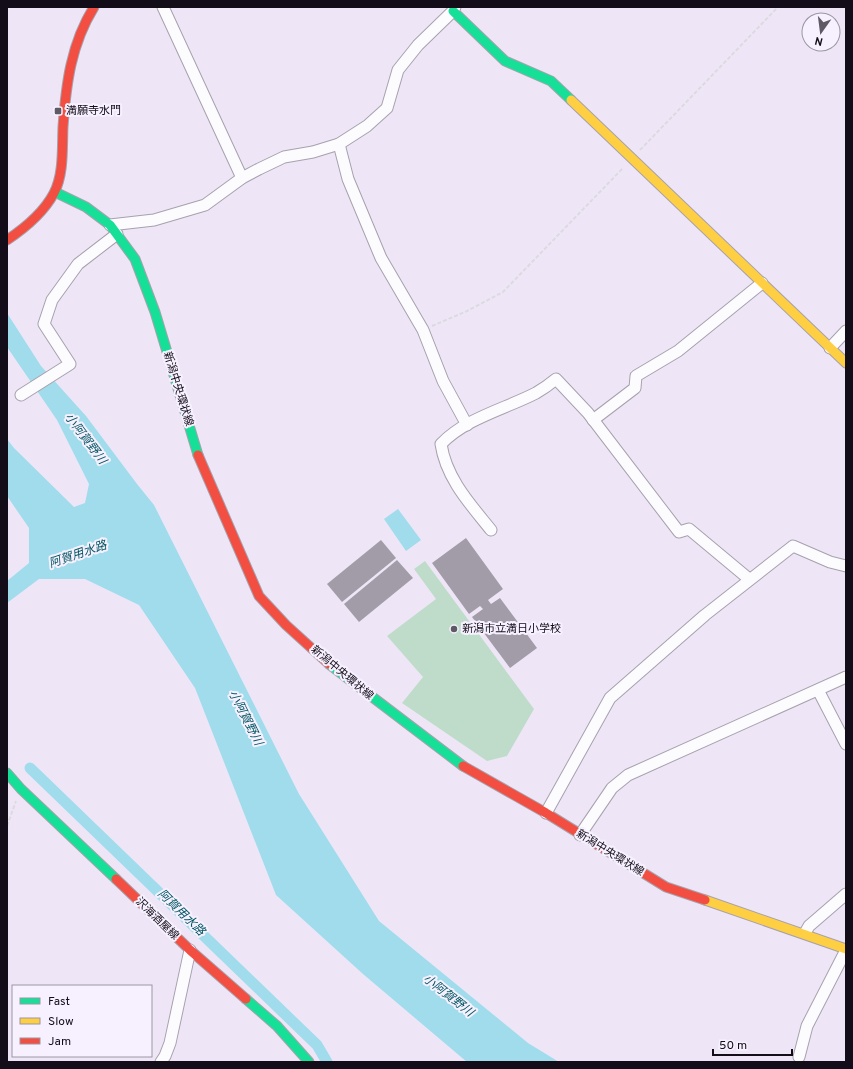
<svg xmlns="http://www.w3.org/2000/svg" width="853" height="1069" font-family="Overpass,'Noto Sans JP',sans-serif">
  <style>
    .green { fill: #bfdccb }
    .water { fill: #a0dcec }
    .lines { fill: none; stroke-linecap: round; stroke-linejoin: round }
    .canal { stroke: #a0dcec; stroke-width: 11 }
    .building { fill: #a29ca8 }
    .street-casing { stroke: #a7a1ad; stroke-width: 13 }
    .fast-casing { stroke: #a7a1ad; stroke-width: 11 }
    .slow-casing { stroke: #a7a1ad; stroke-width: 11 }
    .jam-casing { stroke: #a7a1ad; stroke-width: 11 }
    .path { stroke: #dcdadf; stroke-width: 2; stroke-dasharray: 4 2; stroke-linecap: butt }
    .street { stroke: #fcfbfe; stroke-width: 11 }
    .fast { stroke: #16e098; stroke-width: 9 }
    .slow { stroke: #ffcf43; stroke-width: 9 }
    .jam { stroke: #f24e42; stroke-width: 9 }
    .poi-dot { fill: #5f5966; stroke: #f7f1ff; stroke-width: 1.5 }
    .labels { text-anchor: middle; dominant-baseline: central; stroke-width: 4; stroke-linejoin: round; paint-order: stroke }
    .poi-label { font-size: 11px; fill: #120d18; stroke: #f7f1ff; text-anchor: start }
    .street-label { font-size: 11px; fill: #120d18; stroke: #f7f1ff }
    .water-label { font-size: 12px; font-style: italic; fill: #025661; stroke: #f7f1ff }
  </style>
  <rect width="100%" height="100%" fill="#eee6f6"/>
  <polygon class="green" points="425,561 534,709 507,756 487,761 402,703 423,677 387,636 436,599 414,569"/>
  <g class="water">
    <polygon points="7,313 41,366 86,416 137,484 154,505 299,794 379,921 528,1043 559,1062 467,1062 363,974 276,895 195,688 139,605 85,579 39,579 7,603 7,581 29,563 29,528 7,496 7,439 14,448 74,507 85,503 89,484 57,420 7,347"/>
    <polygon points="398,509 421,540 406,551 384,519"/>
  </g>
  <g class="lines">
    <polyline class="canal" points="30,768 317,1045 327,1062"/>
  </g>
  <g class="building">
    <polygon points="466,538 503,589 488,600 491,604 500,598 537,648 510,668 472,617 483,609 480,606 469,614 432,563"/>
    <polygon points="381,540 396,558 342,602 327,584"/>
    <polygon points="397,560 413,578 359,622 344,604"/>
  </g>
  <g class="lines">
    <g class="street-casing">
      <g id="street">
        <polyline points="163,7 242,178"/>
        <polyline points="339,144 348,179 381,258 423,330 443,381 467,425"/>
        <polyline points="110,225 154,220 205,205 242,178 259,169 284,157 313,152 339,144 367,126 387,108 398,70 418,45 453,11 455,7"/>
        <polyline points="830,348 846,331"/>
        <polyline points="21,395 70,364 44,324 52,300 78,264 117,234"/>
        <polyline points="593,420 635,388 636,376 678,351 762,283"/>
        <path d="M491,530C470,504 446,478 441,444C466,418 505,409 536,393C543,389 550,384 556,379L588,413L679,532L689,529L749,579"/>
        <polyline points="818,690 846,744"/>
        <polyline points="546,813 610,698 705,615 793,546 830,562 846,566"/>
        <polyline points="580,835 612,788 628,775 846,677"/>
        <polyline points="805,933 809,926 846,894"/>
        <polyline points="799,1057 807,1026 846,950"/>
        <polyline points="161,1062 165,1056 170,1043 190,950"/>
      </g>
    </g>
    <g class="fast-casing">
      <g id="fast">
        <polyline points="453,11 505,61 551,81 571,100"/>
        <polyline points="55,192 86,207 110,225 135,259 155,312 198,455"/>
        <polyline points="329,664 463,766"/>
        <polyline points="7,773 21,789 116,879"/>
        <polyline points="246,999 277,1026 309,1062"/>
      </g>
    </g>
    <g class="slow-casing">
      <g id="slow">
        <polyline points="571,100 846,363"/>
        <polyline points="705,900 846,949"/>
      </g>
    </g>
    <g class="jam-casing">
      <g id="jam">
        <path d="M7,240C25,228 44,212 54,193C64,174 62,148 63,127C66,84 71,44 94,7"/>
        <polyline points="198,455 259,596 286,625 329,664"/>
        <polyline points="463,766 546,813 666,887 705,900"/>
        <polyline points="116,879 190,950 246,999"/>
      </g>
    </g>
    <g class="path">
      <polyline points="640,150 778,7"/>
      <polyline points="432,326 467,311 503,292 623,168"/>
      <polyline points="7,826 16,801"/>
    </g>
    <use href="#street" class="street"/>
    <use href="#fast" class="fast"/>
    <use href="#slow" class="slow"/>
    <use href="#jam" class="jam"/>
  </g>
  <g class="poi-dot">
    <rect x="54" y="107" width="8" height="8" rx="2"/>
    <circle cx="454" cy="629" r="4"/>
  </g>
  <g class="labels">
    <g class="poi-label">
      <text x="66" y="111">満願寺水門</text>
      <text x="462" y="629">新潟市立満日小学校</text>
    </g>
    <g class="street-label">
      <text transform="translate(178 389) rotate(73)">新潟中央環状線</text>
      <text transform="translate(342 673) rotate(40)">新潟中央環状線</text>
      <text transform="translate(610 853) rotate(32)">新潟中央環状線</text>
      <text transform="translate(157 919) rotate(44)">沢海酒屋線</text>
    </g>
    <g class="water-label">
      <text transform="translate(85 439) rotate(53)">小阿賀野川</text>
      <text transform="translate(78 555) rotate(-19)">阿賀用水路</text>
      <text transform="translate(245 718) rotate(63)">小阿賀野川</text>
      <text transform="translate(181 913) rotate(44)">阿賀用水路</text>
      <text transform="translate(448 996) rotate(38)">小阿賀野川</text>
    </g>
  </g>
  <rect width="853" height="1069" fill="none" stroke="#120d18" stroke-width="16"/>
  <rect x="12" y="985" width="140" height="72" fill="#f7f1ff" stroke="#9b96a3"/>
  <rect x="20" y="998" width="20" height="6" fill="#16e098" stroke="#9b96a3"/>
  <text x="48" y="1005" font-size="12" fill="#120d18">Fast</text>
  <rect x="20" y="1018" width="20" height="6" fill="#ffcf43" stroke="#9b96a3"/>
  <text x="48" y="1025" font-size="12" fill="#120d18">Slow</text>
  <rect x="20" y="1038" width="20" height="6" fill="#f24e42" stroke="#9b96a3"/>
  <text x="48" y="1045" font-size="12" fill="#120d18">Jam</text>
  <g transform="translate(821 32) rotate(194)"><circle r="19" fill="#f7f1ff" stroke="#9b96a3"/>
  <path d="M0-3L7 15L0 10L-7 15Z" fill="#5f5966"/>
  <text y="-6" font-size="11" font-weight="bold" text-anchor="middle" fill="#120d18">N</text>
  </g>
  <path d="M713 1049v6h79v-6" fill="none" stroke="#120d18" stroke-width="2"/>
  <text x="719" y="1049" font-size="12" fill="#120d18" stroke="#f7f1ff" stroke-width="3" paint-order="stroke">50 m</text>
</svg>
